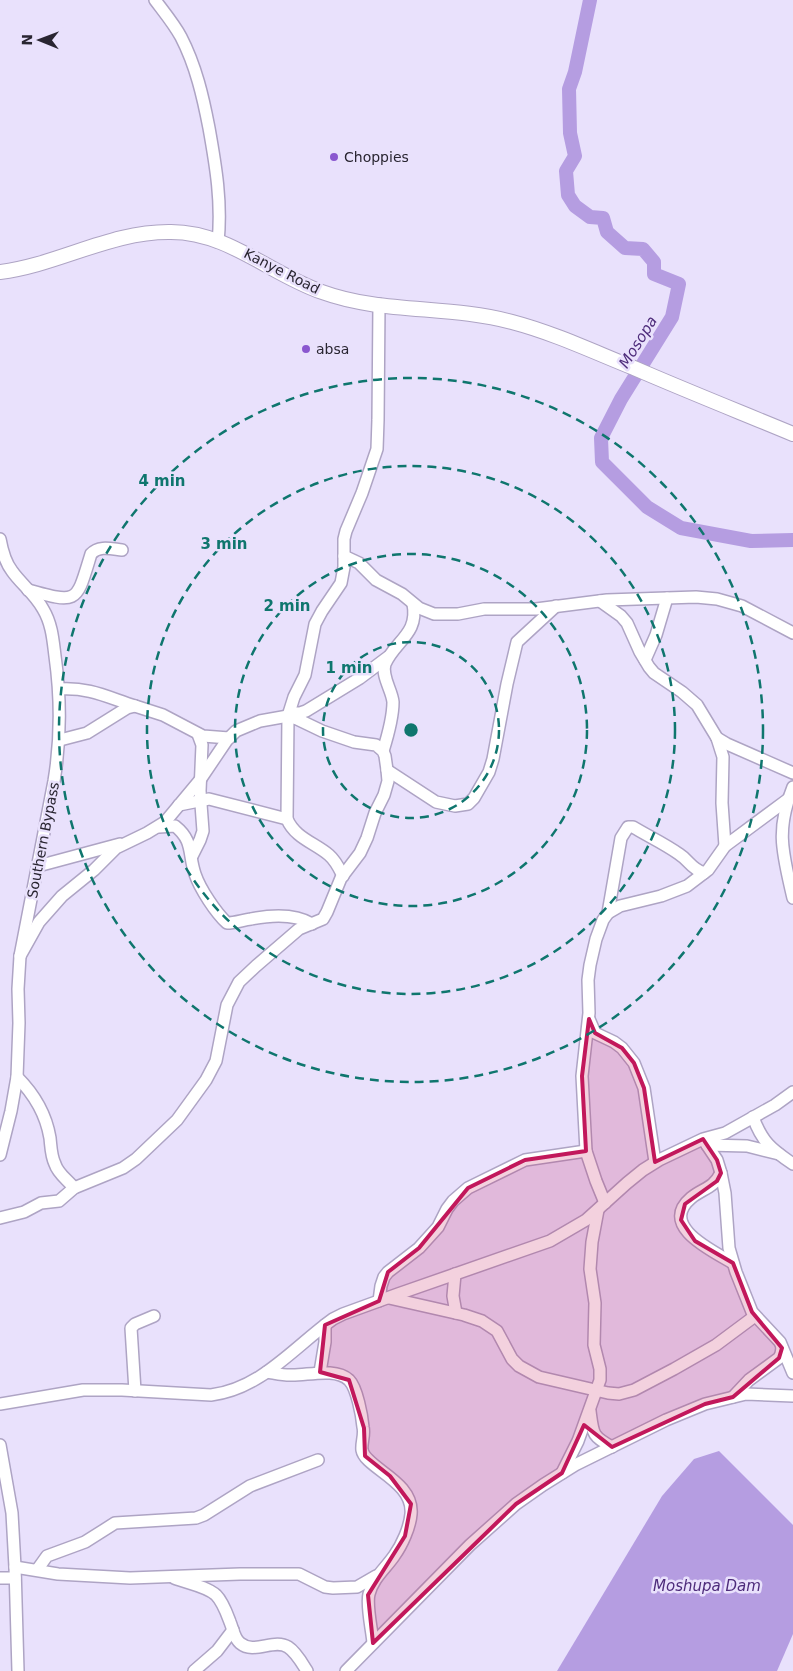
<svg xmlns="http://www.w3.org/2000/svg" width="793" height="1671" font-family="'DejaVu Sans',sans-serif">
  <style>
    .water { fill: #b59de1 }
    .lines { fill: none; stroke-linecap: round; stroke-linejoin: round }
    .river { stroke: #b59de1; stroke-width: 14 }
    .minor-casing { stroke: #aea4c4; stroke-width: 14 }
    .major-casing { stroke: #aea4c4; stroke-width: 16 }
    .minor { stroke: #fff; stroke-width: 11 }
    .major { stroke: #fff; stroke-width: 14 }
    .marked { fill: #c2185b; fill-opacity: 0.2; stroke: #c2185b; stroke-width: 4; stroke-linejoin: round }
    .ring { fill: none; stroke: #0f766e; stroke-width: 2.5; stroke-dasharray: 9 6 }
    .poi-dot { fill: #8a57cf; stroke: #e9e1fc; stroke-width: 2 }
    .labels { text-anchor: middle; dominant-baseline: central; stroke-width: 5; stroke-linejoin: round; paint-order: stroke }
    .poi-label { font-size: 14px; fill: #292531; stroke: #e9e1fc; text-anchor: start }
    .street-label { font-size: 14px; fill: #292531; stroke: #e9e1fc }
    .water-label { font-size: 15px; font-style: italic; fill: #4e2c7b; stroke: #e9e1fc }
    .centre { fill: #0f766e; stroke: #e9e1fc; stroke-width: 2.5 }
    .ring-label { font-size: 15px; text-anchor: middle; font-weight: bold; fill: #0f766e; stroke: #e9e1fc; stroke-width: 5; stroke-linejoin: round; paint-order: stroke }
  </style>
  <rect width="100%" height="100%" fill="#e9e1fc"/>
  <polygon class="water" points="719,1451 793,1525 793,1634 777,1671 557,1671 662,1496 694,1459"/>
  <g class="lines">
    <polyline class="river" points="590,0 575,72 569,89 570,133 575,156 566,171 568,195 575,206 590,217 603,218 607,232 625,248 643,249 654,262 654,274 679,284 672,317 621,399 601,438 602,462 647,507 681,528 751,541 793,540"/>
    <g class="minor-casing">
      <g id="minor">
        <path d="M155,0C164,12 174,24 181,37C196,66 203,97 209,128C216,167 222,203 218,242"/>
        <path d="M0,539C2,550 5,562 12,571C21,584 35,594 43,609C52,624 53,640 55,656C61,699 61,739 54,781L20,956L18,989L19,1023L17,1077L11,1111L0,1155"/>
        <polyline points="344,556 359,563 376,580 402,594 419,608 434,614 458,614 484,609 536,609 607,600 696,597 717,599 742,606 793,633"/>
        <path d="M28,590C79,604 76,603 91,554C99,545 112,549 122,550"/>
        <polyline points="600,601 621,616 627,623 640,652 649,667 654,673 682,692 697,705 717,738 727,744 793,773"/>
        <polyline points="645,660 656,635 667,598"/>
        <path d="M59,689C89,687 107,697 135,706"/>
        <polyline points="290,713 300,713 306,711 360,678 388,657"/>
        <polyline points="717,738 723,757 722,803 725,846"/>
        <polyline points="60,740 87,733 127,708 135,706 163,715 203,736 229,738"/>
        <path d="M383,751C388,735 393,718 393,702C392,690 381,676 385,664C395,641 419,634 413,604"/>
        <polyline points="387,770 436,802 455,806 468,804 474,798 489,772 493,759 507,684 517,642 556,606"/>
        <path d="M793,787C775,831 783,854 793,898"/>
        <polyline points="179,805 209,799 287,819"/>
        <path d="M159,827L175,826C194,841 188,854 195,874C200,889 216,913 227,923C235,923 243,920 251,919C271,915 294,913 312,924"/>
        <polyline points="192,856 200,840 203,831 200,791 202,745 198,734"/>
        <polyline points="38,866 120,844"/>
        <path d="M343,876C339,868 336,861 329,855C315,843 295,838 287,819L288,716L294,697L305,675L315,624L322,611L341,583L344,567V539L346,531L362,493L377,449L378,420L379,304"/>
        <path d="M608,913L621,838L628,827H633C648,836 665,844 679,854C690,861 690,868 704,873"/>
        <polyline points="589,1019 595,1033 614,1042 622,1048 634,1063 644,1088 655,1162"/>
        <path d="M17,1077C33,1093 46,1114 50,1138C51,1147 51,1156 55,1164C58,1174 68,1180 74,1188"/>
        <path d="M753,1117C762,1142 771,1149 793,1164"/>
        <polyline points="704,1140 707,1145 747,1146 779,1154"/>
        <polyline points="707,1145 717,1160 721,1173 725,1193 729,1248 736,1272 752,1312 780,1342 793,1373"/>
        <path d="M721,1173C713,1189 703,1188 691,1198C658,1226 713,1251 733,1263"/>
        <polyline points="605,1203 596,1181 586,1151 582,1076 589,1013 588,980 590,965 596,939 603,920 608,913 620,906 661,896 687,886 708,870 725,846 787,800"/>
        <polyline points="0,1218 24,1212 41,1203 59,1201 74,1188 123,1168 136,1159 177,1120 206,1080 216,1061 227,1005 239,982 256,966 299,929 323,919 327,912 341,878 360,853 367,838 375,813 384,795 388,781 387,770 385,756 383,751 376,745 354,742 322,731 297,719 288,716 260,721 236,731 227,740 200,780 165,822 147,833 116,848 94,870 62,896 39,922 20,956"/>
        <polyline points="455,1274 453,1296 456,1313"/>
        <polyline points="389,1298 464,1315 482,1321 497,1331 512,1359 519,1366 539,1377 608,1393 619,1394 634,1390 674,1369 716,1345 755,1316"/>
        <polyline points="379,1301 381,1286 384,1277 388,1272 419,1248 438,1227 447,1209 453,1201 468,1188 525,1160 586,1151"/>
        <path d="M267,1372C274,1373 282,1375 290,1375C306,1376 335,1367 349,1380C357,1388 362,1416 363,1427C365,1435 361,1443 362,1450C365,1468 414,1481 411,1514C410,1527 402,1545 394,1556C385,1569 373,1578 369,1594C366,1605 372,1630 373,1643"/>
        <polyline points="320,1372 325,1342 325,1325"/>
        <polyline points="135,1391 131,1328 135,1324 154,1316"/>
        <polyline points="733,1397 749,1380 779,1358 781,1354 782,1348"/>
        <path d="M0,1404L83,1390H122L211,1395C261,1389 294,1347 333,1319L343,1314L398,1294L550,1241L586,1220L627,1183L643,1170L659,1160L703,1139L725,1133L775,1105L793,1092"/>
        <path d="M590,1411C593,1434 592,1436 612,1447"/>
        <polyline points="0,1445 12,1513 15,1567 18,1671"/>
        <polyline points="562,1473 578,1441 600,1380 600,1369 594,1345 595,1303 590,1269 592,1242 598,1210"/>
        <polyline points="15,1567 58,1574 130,1578 240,1574 299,1574 325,1587 333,1588 357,1587 376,1576"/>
        <polyline points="37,1570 47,1556 85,1542 115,1523 196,1518 204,1515 250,1486 318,1460"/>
        <polyline points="0,1578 15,1578"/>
        <path d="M174,1578C186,1583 206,1586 216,1595C223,1602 227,1614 230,1622C233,1629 234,1638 240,1643C254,1655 274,1638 288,1647C296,1652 302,1663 307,1671"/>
        <polyline points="194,1671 217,1651 233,1630"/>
        <polyline points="346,1671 470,1545 516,1504 543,1485 575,1465 666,1420 705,1404 746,1394 793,1396"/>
      </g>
    </g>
    <g class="major-casing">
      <path id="major" d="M0,272C58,265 111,231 171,232C228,232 270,274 322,292C382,314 450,305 512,322C554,333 594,352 634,368C687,391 740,412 793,434"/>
    </g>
    <use href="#minor" class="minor"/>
    <use href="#major" class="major"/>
  </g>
  <path class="marked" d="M589,1019L595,1033L622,1048L634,1063L644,1088L655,1162L703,1139L717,1160L721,1173L717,1181L685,1204L681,1220L695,1241L733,1263L752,1312L782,1348L779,1358L733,1397L705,1404L612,1447L584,1425L562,1473L516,1504L373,1643L368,1595L405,1536L411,1504L390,1476L365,1456L364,1428L349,1380L320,1372L325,1325L379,1301L388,1272L419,1248L468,1188L525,1160L586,1151L582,1076Z"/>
  <g class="ring">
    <circle cx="411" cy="730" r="88"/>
    <circle cx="411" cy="730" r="176"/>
    <circle cx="411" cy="730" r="264"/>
    <circle cx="411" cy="730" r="352"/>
  </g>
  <g class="poi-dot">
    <circle cx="334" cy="157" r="5"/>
    <circle cx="306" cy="349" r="5"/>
  </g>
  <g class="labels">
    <g class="poi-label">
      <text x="344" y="157">Choppies</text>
      <text x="316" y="349">absa</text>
    </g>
    <g class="street-label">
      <text transform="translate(282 271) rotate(27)">Kanye Road</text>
      <text transform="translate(43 840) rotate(-79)">Southern Bypass</text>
    </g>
    <g class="water-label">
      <text transform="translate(638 342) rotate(-58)">Mosopa</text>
      <text x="707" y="1586">Moshupa Dam</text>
    </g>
  </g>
  <circle cx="411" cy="730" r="8" class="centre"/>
  <g class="ring-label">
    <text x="162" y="486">4 min</text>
    <text x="224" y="549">3 min</text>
    <text x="287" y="611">2 min</text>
    <text x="349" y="673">1 min</text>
  </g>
  <g transform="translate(40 40) rotate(271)" stroke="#e9e1fc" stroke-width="4" paint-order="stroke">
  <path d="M0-4L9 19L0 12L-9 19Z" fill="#292531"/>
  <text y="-8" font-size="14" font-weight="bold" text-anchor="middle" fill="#292531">N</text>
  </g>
</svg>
